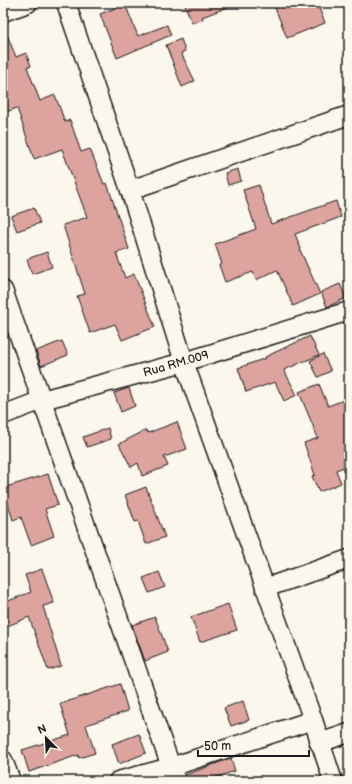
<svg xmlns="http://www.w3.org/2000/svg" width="352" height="784" font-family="'Balsamiq Sans',sans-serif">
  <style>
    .building { fill: #dda39f; stroke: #1c1c1c }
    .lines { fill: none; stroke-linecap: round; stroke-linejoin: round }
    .minor-casing { stroke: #1c1c1c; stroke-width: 21 }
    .minor { stroke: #fbf7ec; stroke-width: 18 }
    .labels { text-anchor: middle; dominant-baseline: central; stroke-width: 3; stroke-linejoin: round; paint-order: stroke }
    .street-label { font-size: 12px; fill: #1c1c1c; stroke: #fbf7ec }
  </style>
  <rect width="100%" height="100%" fill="#fbf7ec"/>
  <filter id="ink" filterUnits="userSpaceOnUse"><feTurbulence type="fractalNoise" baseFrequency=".025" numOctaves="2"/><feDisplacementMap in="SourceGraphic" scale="8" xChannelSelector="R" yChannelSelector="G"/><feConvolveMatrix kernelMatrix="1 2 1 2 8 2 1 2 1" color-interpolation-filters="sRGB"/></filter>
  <g filter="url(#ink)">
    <g class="building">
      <polygon points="184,3 236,3 236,4 202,17 203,19 192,23"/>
      <polygon points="273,3 317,3 325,23 287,38"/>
      <polygon points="125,4 138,36 167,25 171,35 117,58 100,14"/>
      <polygon points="3,25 16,57 26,53 31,66 27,67 40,101 55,95 65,122 70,120 81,152 90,149 104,184 107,183 129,249 116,253 125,278 134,274 155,327 122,340 115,324 90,333 77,296 85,294 63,225 87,217 62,149 34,159 17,108 3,113"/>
      <polygon points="181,39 185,51 181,53 195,81 182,87 166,45"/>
      <polygon points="238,169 241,181 228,185 225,173"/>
      <polygon points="259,185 271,224 336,201 341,217 295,234 301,249 300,250 320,294 293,306 277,270 256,280 253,272 225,282 219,265 222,264 215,244 256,229 243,190"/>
      <polygon points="34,208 40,223 17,231 11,216"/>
      <polygon points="47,252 52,267 32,274 27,259"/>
      <polygon points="340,284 346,298 327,307 321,292"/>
      <polygon points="310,336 319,355 284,370 297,395 284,401 275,382 246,392 238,368 266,358 265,357"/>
      <polygon points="62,341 68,355 41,366 36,351"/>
      <polygon points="323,354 331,371 318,377 310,361"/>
      <polygon points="319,384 328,406 349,398 349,465 336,470 341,483 319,492 312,476 315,475 304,443 318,438 299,392"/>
      <polygon points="129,388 135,406 121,412 114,393"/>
      <polygon points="177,422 187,449 164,457 168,466 142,476 138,463 131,467 119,444 146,430 148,433"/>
      <polygon points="108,428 111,439 87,447 83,437"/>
      <polygon points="48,474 58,505 45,509 54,536 31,545 21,517 13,520 3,488"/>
      <polygon points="146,487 165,537 146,544 138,521 135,522 125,495"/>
      <polygon points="42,569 54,603 43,606 61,666 48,670 29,617 3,628 3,603 31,592 25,575"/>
      <polygon points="159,572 165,587 149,593 143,578"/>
      <polygon points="228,604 237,630 200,642 191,617"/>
      <polygon points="155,617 168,652 145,661 132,625"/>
      <polygon points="120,684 128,711 86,725 95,753 79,758 78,755 29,772 22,750 70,735 60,704"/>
      <polygon points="243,701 249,720 231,726 224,708"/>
      <polygon points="139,734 146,753 119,764 112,744"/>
      <polygon points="231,758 235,771 205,781 186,781 185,775"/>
    </g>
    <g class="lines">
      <g class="minor-casing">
        <g id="minor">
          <polyline points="66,3 130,190 184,362 313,720 333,781"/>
          <polyline points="3,12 28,3"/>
          <polyline points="130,190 349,115"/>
          <polyline points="3,290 176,781"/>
          <polyline points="3,415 42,400 184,362 349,311"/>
          <polyline points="265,588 349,559"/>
          <polyline points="319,743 349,733"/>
          <polyline points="3,760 11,781"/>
          <polyline points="118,781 171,767 313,720"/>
        </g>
      </g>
      <use href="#minor" class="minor"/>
    </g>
  </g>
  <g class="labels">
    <g class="street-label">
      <text transform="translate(176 364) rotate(-16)">Rua RM.009</text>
    </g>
  </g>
  <rect width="352" height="784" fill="none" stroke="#fbf7ec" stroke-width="16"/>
  <rect x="8" y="8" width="336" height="768" fill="none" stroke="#1c1c1c" stroke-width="1.5" filter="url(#ink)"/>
  <g transform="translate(46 738) rotate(336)" stroke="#fbf7ec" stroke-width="3" paint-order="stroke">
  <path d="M0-3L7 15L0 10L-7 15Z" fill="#1c1c1c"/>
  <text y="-6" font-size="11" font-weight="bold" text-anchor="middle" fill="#1c1c1c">N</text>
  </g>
  <path d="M198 750v6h111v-6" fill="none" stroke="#1c1c1c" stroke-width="2"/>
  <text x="204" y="750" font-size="12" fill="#1c1c1c" stroke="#fbf7ec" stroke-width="3" paint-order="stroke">50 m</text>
</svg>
